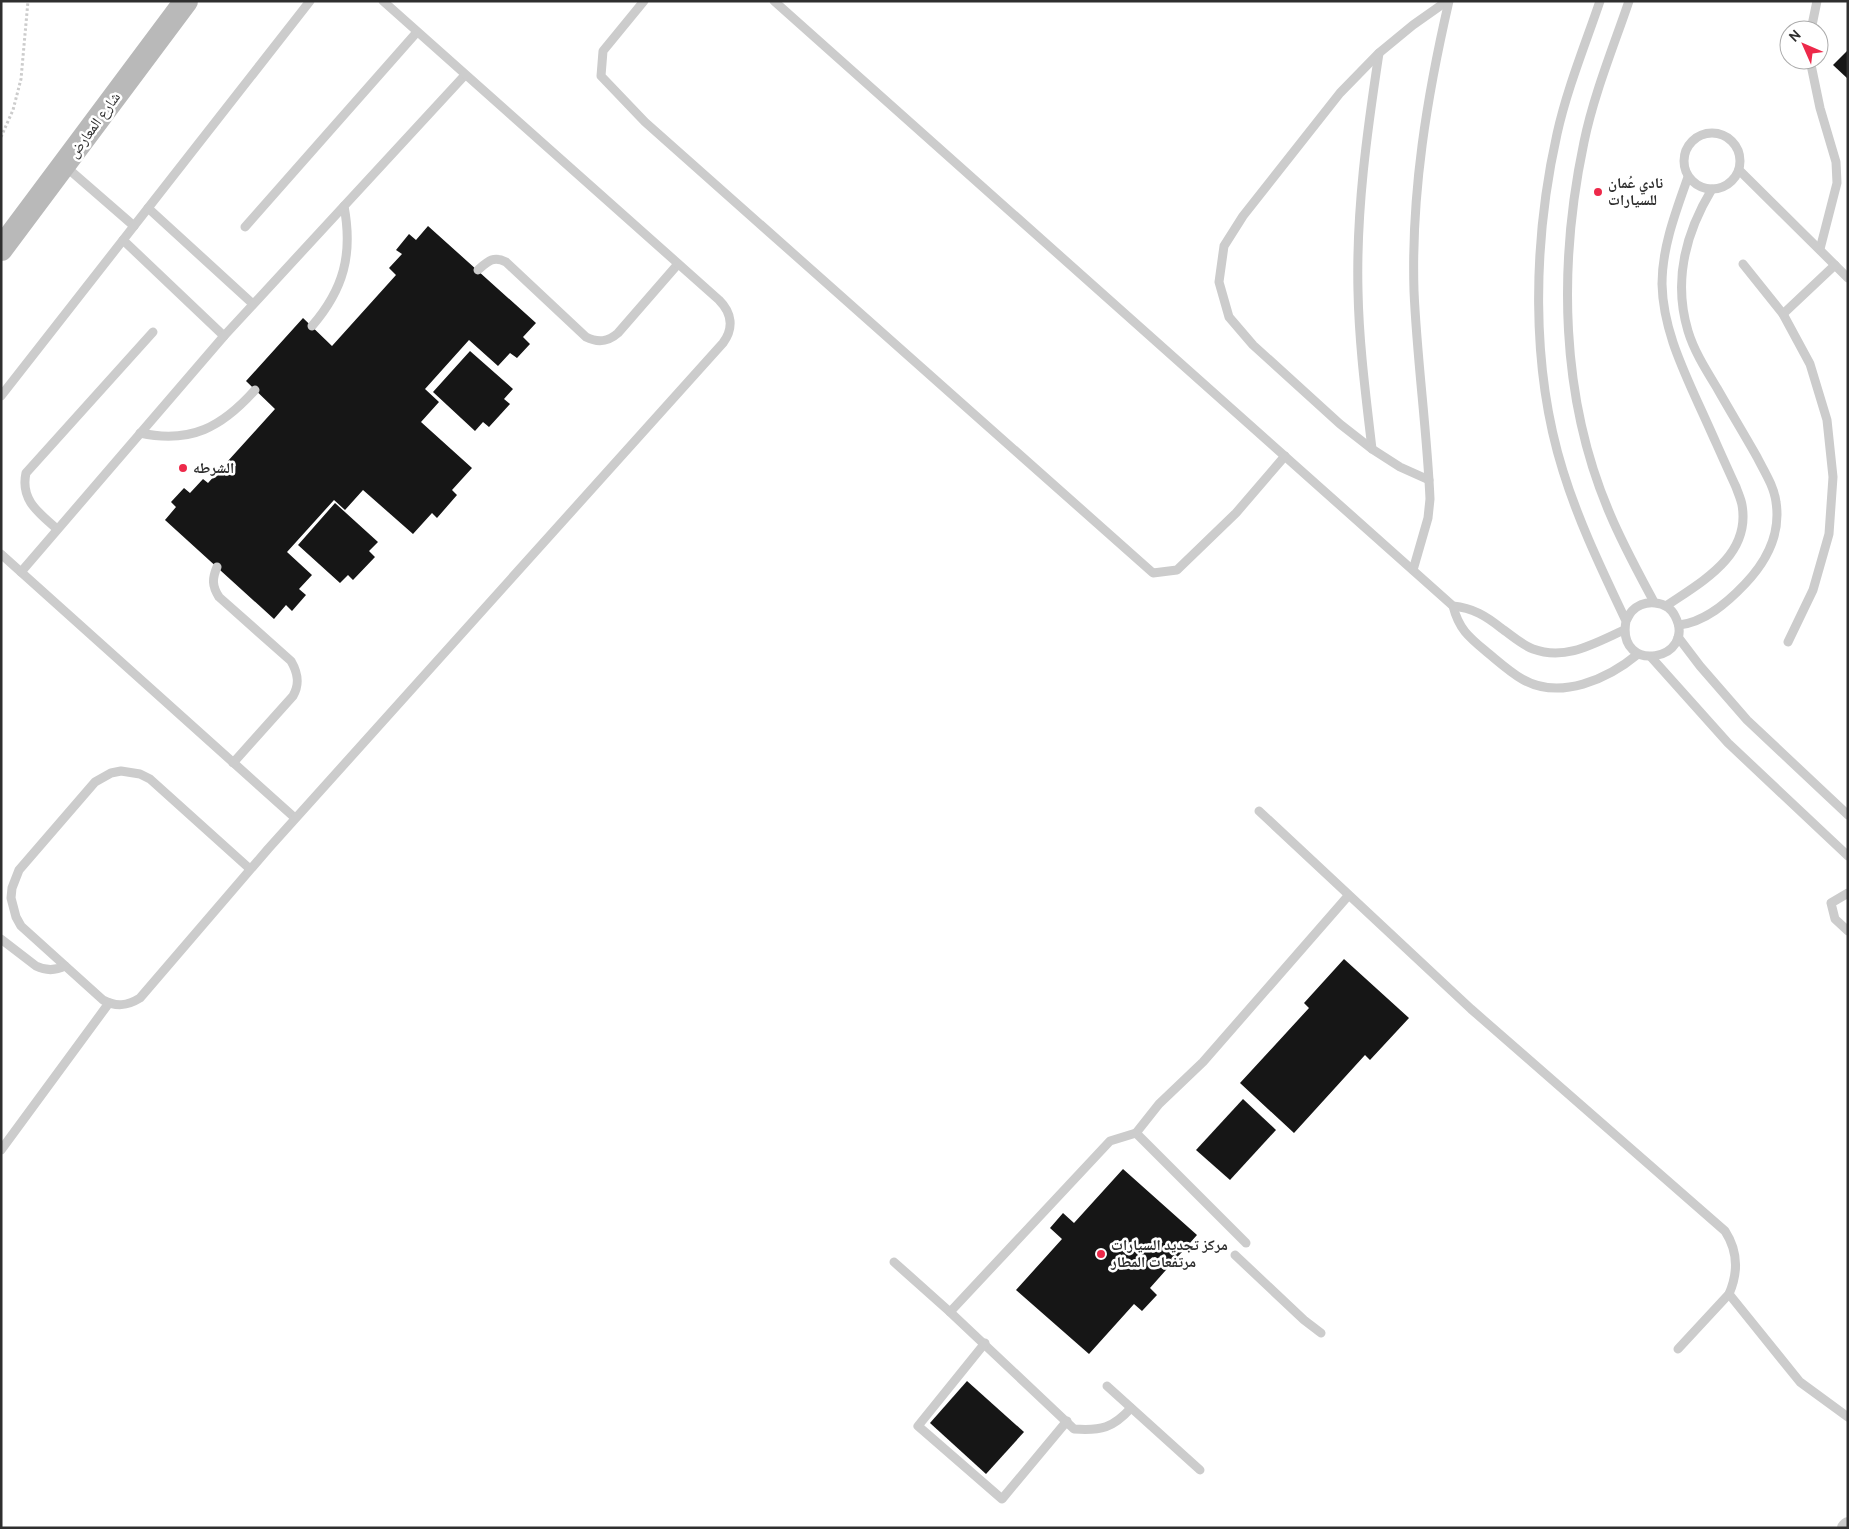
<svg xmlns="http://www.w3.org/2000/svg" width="1849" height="1529" font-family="Cabin,'Noto Naskh Arabic',sans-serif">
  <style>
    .building { fill: #161616 }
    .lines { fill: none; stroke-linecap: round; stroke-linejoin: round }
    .path { stroke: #ccc; stroke-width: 3; stroke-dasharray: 2.5 2.5; stroke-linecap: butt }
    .service { stroke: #ccc; stroke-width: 9 }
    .minor { stroke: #ccc; stroke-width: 18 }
    .secondary { stroke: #b9b9b9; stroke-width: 24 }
    .poi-dot { fill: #ed294a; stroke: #fff; stroke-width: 2 }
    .labels { text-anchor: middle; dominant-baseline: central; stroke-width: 5; stroke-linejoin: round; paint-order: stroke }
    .street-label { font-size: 15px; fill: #2f2f2f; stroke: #fff }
    .poi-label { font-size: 15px; font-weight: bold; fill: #2f2f2f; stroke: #fff; text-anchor: start }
  </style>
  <rect width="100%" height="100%" fill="#fff"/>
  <g class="building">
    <polygon points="1848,50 1848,79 1833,65"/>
    <polygon points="428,226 536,323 523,337 530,344 517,358 510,353 498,366 469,340 425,389 439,402 421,422 472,468 452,490 457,495 437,518 432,513 413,534 363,490 345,510 334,500 287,552 312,575 299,589 306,595 292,611 286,605 274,619 165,520 176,507 171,502 184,488 190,493 203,479 208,483 275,409 246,381 303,318 332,346 396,275 389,268 402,254 396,250 409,234 416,240"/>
    <polygon points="470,351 513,389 504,399 510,404 489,427 483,422 475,431 433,392"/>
    <polygon points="335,503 378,542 369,551 375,557 353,580 348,575 340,583 298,545"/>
    <polygon points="1344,959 1409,1018 1370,1060 1365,1055 1294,1133 1240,1083 1309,1008 1304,1003"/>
    <polygon points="1243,1099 1276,1130 1230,1180 1196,1150"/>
    <polygon points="1123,1169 1197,1235 1150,1288 1157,1295 1142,1311 1134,1304 1089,1354 1016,1290 1062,1239 1050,1228 1063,1213 1074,1223"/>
    <polygon points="967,1381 1024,1432 986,1474 930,1423"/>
  </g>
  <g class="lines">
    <polyline class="path" points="1,137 13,110 21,79 28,1"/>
    <g class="service">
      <polyline points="644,1 603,51 601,76 645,122 1153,573 1177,570 1236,513 1285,456"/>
      <path d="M774,1L1453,606C1473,608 1486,616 1501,628C1511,635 1522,645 1533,649C1566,661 1595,643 1624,630"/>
      <path d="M1600,1C1585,45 1567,89 1557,134C1533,241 1530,366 1563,471C1579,523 1603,572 1626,621C1616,676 1698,660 1675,616C1667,600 1644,599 1632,611C1629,614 1628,618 1626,621"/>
      <path d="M1629,1C1613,48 1594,94 1584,142C1558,265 1560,398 1610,514C1623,545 1639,574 1654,602"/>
      <polyline points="1811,30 1817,1"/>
      <polyline points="1810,60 1820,108 1836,162 1837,183 1820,249"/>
      <circle cx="1712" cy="161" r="28"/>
      <polyline points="65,166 134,226"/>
      <polyline points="1739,170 1848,278"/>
      <polyline points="148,208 253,304"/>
      <polyline points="245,227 417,32"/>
      <polyline points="123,240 224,336"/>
      <polyline points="1743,264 1783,314 1810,364 1827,420 1833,477 1829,534 1813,590 1788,642"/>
      <path d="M478,270C487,262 493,255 506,262L586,337C598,343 608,342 618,333L678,264"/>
      <polyline points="1783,314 1835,265"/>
      <path d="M312,326C344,289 353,254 344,206"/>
      <polyline points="1,396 310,1"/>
      <path d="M140,433C191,444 222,427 255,390"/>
      <path d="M1372,449C1366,397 1359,344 1358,291C1356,211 1367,132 1379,53"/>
      <polyline points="1429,480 1400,467 1372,449 1340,424 1253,345 1229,317 1219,282 1224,246 1243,216 1340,93 1379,53 1413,25 1447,1"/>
      <path d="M57,529C39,513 20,500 26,473L153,332"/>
      <polyline points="1,554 295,818"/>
      <path d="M217,567C212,579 212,586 219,597L291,661C298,673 300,684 293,696L233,763"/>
      <path d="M1413,570L1428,518L1430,499C1427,430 1417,360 1414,291C1411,193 1427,96 1449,1"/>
      <polyline points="21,572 224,336 465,75"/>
      <path d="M1453,606C1459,630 1470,638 1488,653C1499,662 1510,672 1522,679C1560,701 1608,679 1638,654"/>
      <path d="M1666,606C1701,582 1751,556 1742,505C1741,499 1738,493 1736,487C1723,459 1711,431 1698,403C1681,365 1663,327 1662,284C1662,247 1676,211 1688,177"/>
      <path d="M1679,625C1705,622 1727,603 1745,584C1766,562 1781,534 1776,502C1774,486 1764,471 1757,457C1744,434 1730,411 1717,388C1706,370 1694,351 1688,331C1673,281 1686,232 1712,189"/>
      <polyline points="1678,637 1700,666 1747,720 1848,815"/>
      <polyline points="1651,657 1728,743 1848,856"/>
      <path d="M1259,811L1471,1009L1725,1231C1738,1251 1739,1271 1729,1294L1678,1349"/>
      <path d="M250,869L150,779L140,774L121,771L111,773L95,782L19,870L12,888L11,898L16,917L21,926L103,1000C116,1007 127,1006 140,998L268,849L723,343C734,328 732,313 719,300L383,1"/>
      <polyline points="1848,893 1831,903 1835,919 1848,931"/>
      <path d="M1,939L36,966C46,971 55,971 65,966"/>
      <polyline points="1136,1133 1246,1243"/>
      <polyline points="1,1150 109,1003"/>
      <polyline points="1235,1255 1304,1320 1321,1333"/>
      <polyline points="894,1262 950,1312 1110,1141 1136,1133 1159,1104 1203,1062 1348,896"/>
      <polyline points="1729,1294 1800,1382 1848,1417"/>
      <path d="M950,1312L1074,1429C1101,1431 1113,1428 1131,1408"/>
      <polyline points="985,1343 918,1426 1002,1499 1067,1421"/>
      <polyline points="1107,1386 1200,1470"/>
    </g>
    <polyline class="minor" points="1846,1528 1848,1526"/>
    <polyline class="secondary" points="1,249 186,1"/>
  </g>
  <g class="poi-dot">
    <circle cx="1598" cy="192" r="5"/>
    <circle cx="183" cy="468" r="5"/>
    <circle cx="1101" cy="1254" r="5"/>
  </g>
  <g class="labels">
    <g class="street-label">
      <text transform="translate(94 125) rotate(-54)">شارع المعارض</text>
    </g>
    <g class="poi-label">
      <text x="1608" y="183">نادي عُمان<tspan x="1608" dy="17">للسيارات</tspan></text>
      <text x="193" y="468">الشرطه</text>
      <text x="1111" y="1245">مركز تجديد السيارات<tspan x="1111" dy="17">مرتفعات المطار</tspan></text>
    </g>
  </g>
  <rect width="1849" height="1529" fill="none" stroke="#2f2f2f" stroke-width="5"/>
  <g transform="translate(1804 45) rotate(315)"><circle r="24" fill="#ffffff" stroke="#acacac"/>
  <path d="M0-4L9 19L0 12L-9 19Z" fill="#ed294a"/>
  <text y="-8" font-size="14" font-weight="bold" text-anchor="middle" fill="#2f2f2f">N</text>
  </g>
</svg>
